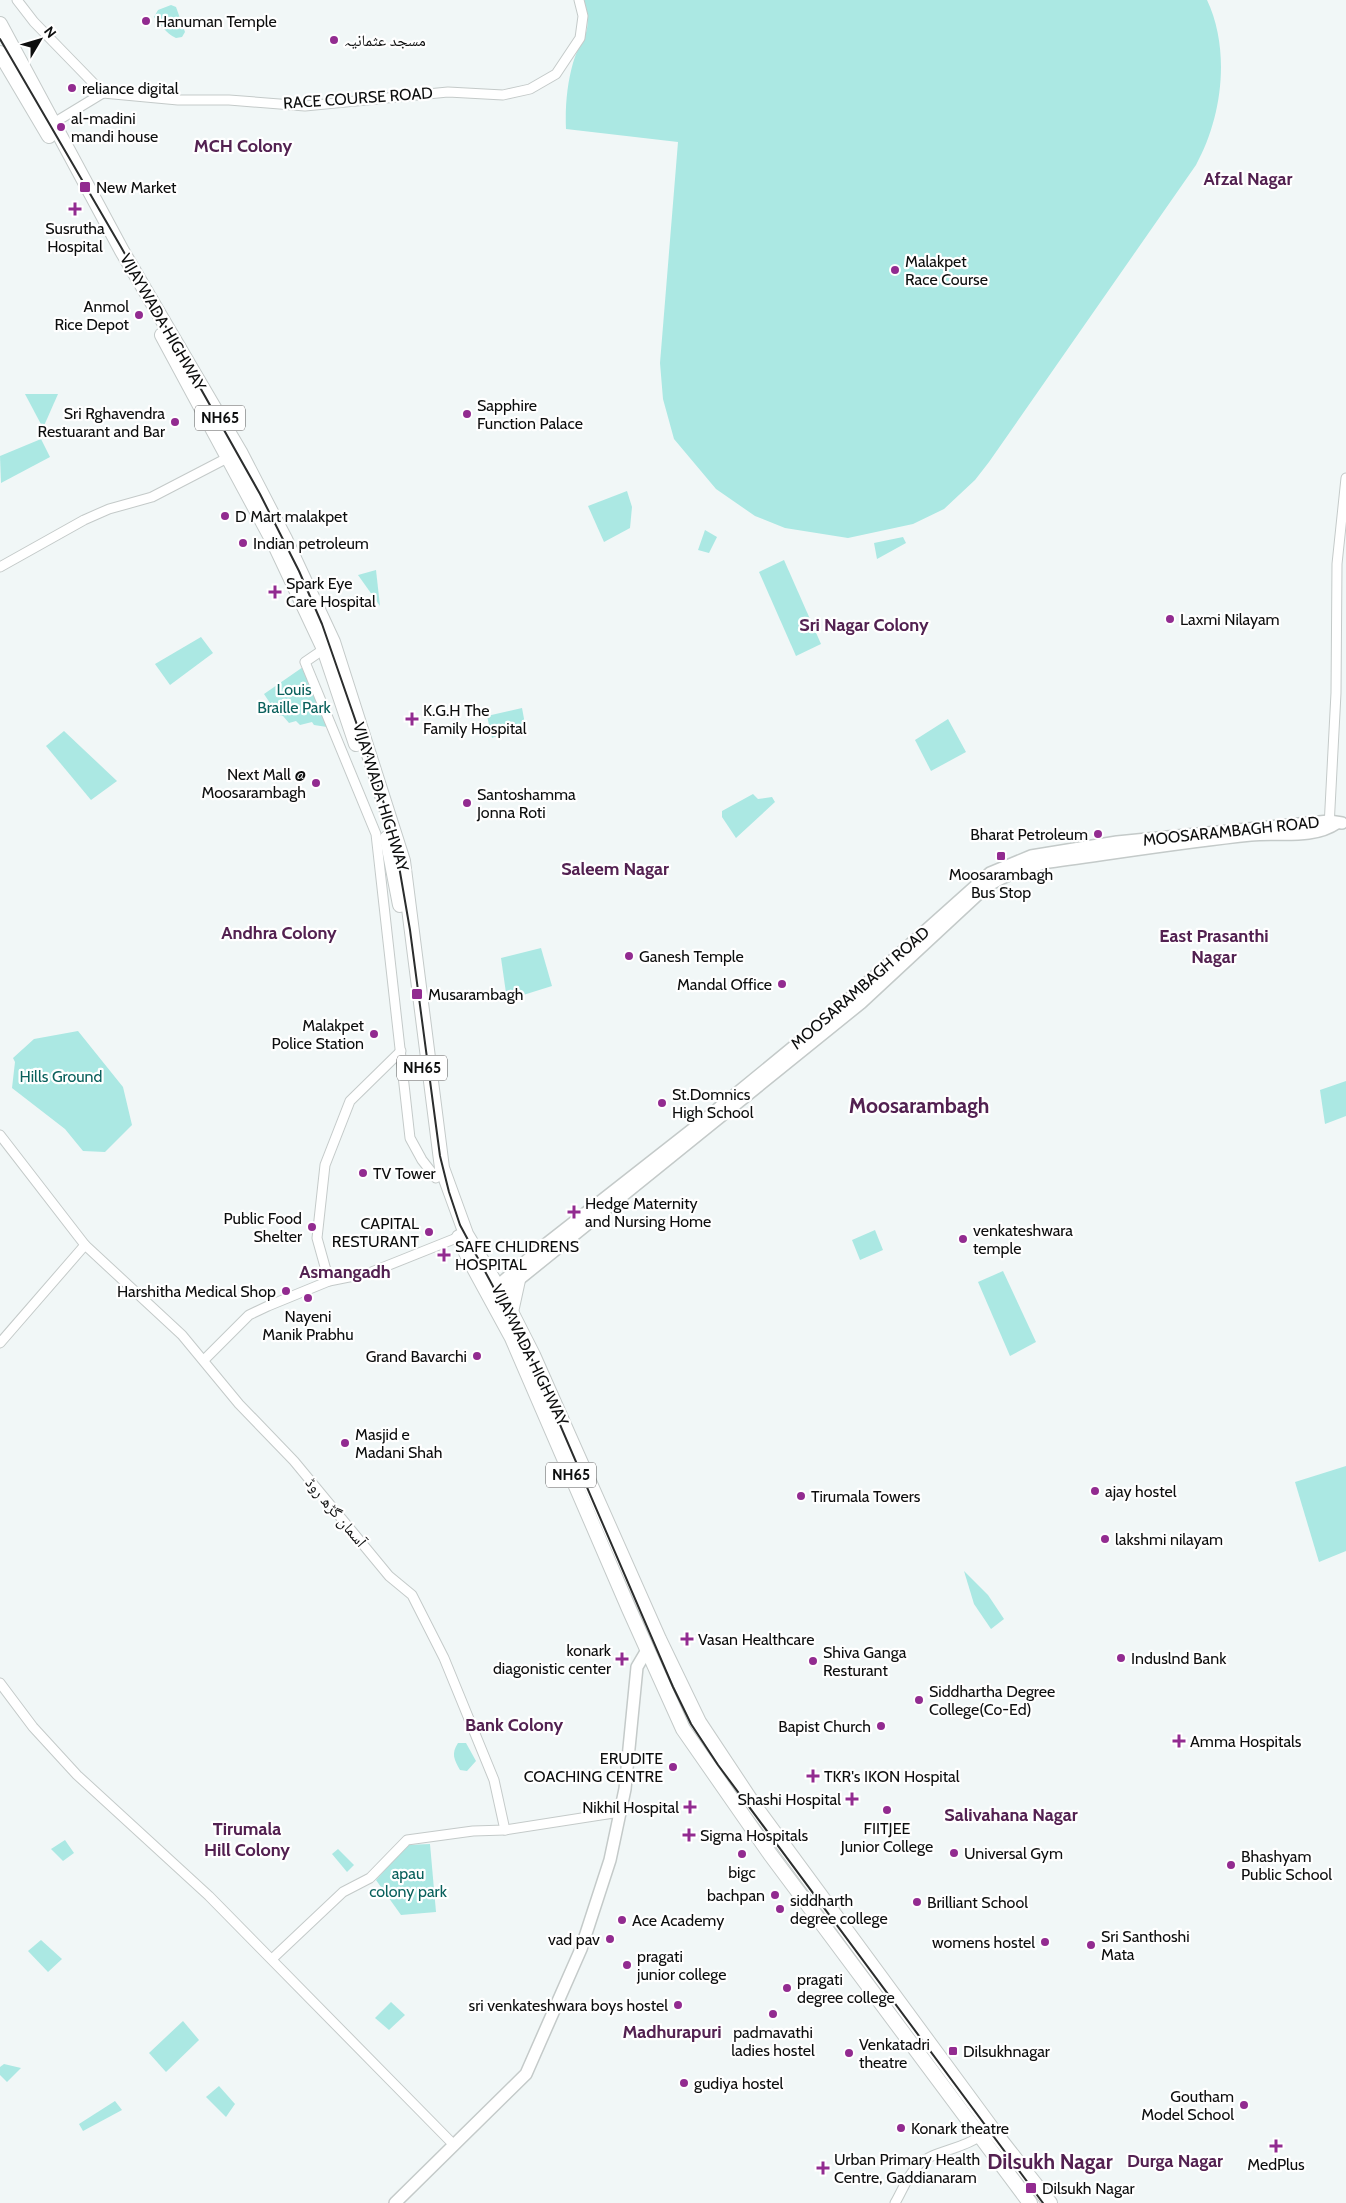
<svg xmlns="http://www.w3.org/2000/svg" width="1346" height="2203" font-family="Cabin,'Noto Naskh Arabic',sans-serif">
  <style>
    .green { fill: #abe8e3 }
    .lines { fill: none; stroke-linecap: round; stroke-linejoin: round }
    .minor-casing { stroke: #c4cac9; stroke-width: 11 }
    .major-casing { stroke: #c4cac9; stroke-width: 14 }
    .highway-casing { stroke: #c4cac9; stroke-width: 16 }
    .minor { stroke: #fff; stroke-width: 9 }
    .major { stroke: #fff; stroke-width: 11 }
    .highway { stroke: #fff; stroke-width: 14 }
    .rail { stroke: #2b2d2d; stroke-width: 2 }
    .poi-dot { fill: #922b90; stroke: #fff; stroke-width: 2 }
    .labels { text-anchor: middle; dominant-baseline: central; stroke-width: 4.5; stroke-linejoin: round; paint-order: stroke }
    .shield { fill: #fff; stroke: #565656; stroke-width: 1 }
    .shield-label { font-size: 15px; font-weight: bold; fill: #0d0e0e }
    .poi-label { font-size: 16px; fill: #0d0e0e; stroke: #fff; text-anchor: start }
    .street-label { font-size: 16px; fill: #0d0e0e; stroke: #fff }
    .park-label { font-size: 16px; fill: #09605c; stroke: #fff }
    .neighbourhood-label { font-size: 18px; font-weight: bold; fill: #532151; stroke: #fff }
    .district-label { font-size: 21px; font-weight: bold; fill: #532151; stroke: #fff }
  </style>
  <rect width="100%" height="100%" fill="#f1f7f7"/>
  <g class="green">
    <path d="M584,0H1207C1231,51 1222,118 1196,165L989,462L975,480L944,509L913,524L848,538L785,528L755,516L716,489L674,439L663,399L660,363L678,142L566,129C565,107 567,84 573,63C583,32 593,37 584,0Z"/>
    <path d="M171,5L176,7L185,32L182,37L176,38C165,33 162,25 154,17L158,10Z"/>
    <polygon points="25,394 58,394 43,428"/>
    <polygon points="41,439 50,457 1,483 0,456"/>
    <polygon points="627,491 632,507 630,528 604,542 588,506"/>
    <polygon points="705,530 717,537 709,553 698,550"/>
    <polygon points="903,537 906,543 877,559 874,543"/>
    <polygon points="784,560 821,644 796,656 759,572"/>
    <polygon points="376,570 380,606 358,575"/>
    <polygon points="201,637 213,653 170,685 155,664"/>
    <polygon points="303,667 327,727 314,725 312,722 300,725 296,721 289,723 283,716 278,715 264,694"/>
    <polygon points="522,708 525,724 492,738 487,716"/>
    <polygon points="948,719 966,752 931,771 915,740"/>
    <polygon points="64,731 117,781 91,800 46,746"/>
    <polygon points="753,794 758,799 772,797 775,802 736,838 722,817 722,811"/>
    <polygon points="541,948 552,986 507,1000 501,958"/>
    <polygon points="78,1031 123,1087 132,1125 105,1152 83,1151 65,1129 12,1088 15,1062 13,1058 34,1039"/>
    <polygon points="1346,1081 1346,1116 1325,1124 1320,1090"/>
    <polygon points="875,1230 883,1250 860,1260 852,1240"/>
    <polygon points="1003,1271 1036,1342 1010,1356 978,1282"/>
    <polygon points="1346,1466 1346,1551 1319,1562 1295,1482"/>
    <polygon points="964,1571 988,1595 1004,1619 991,1629 974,1604"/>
    <path d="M458,1743H466L476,1761L467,1771L460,1770C454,1759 451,1754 458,1743Z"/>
    <polygon points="65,1840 74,1853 63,1861 51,1849"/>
    <polygon points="430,1844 436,1912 401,1915 376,1880 407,1845"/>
    <polygon points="338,1849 354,1865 347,1872 332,1854"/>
    <polygon points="41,1940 62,1959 48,1972 28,1951"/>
    <polygon points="391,2002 405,2015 389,2030 375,2018"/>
    <polygon points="183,2021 199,2040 166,2072 149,2053"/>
    <polygon points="4,2064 21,2068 7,2082 0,2075 0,2067"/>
    <polygon points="219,2086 235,2104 226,2117 206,2097"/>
    <polygon points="115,2101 122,2110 83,2131 79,2124"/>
  </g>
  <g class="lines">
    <g class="minor-casing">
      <g id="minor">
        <polyline points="17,0 34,22 103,93"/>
        <polyline points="52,124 103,93 178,100 229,100 305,106 448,92 503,95 530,89 556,74 580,38 583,16 579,0"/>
        <polyline points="0,567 84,520 109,509 152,497 233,455"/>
        <polyline points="324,649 305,662 376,834 410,1138 422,1160 436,1178"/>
        <polyline points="1329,827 1336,693 1337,564 1346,478"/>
        <polyline points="0,1135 85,1245 182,1335 239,1404 294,1461 389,1576 412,1595 444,1658 494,1780 505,1830"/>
        <polyline points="329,1281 317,1238 325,1165 350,1101 401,1051"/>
        <polyline points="0,1343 85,1245"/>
        <polyline points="204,1360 249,1315 268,1306 329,1281 369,1273 459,1237"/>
        <polyline points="0,1683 33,1727 77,1775 209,1896 454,2145"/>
        <polyline points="272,1959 343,1892 370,1878 407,1840 473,1831 505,1830 620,1812"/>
        <path d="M895,2203C902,2191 907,2177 917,2166C933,2150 962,2150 980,2136"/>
      </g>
    </g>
    <g class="major-casing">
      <g id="major">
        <polyline points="492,1291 541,1248 703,1121 820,1025 990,873 1031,856 1117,842 1329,821 1342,823"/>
        <path d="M496,1298L861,1003L987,886C1006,875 1026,867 1049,862C1116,853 1183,842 1251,835C1279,832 1312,840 1337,823"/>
        <polyline points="395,2203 526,2074 581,1949 610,1860 625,1789 637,1667 647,1650"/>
      </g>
    </g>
    <g class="highway-casing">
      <g id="highway">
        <polyline points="0,24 122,251 240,452 285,539 333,642 403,861 442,1168 466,1234 502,1294 533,1355 659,1639 699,1722 754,1805 999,2138 1050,2203"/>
        <polyline points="0,53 49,136"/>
        <polyline points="162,335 275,545 324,649 356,744"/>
        <polyline points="387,838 400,905"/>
        <polyline points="459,1237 469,1259 512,1338 629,1609 683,1729 770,1854 1030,2203"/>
        <polyline points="511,1312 518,1280"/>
      </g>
    </g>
    <use href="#minor" class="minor"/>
    <use href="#major" class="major"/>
    <use href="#highway" class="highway"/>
    <polyline class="rail" points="0,39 121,247 260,494 299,571 322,624 382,797 395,843 410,930 440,1156 449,1192 460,1225 530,1355 673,1687 691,1724 718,1765 1043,2203"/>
  </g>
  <g class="poi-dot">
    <circle cx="146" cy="21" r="5"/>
    <circle cx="334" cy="40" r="5"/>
    <circle cx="72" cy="88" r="5"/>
    <circle cx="61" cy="127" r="5"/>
    <rect x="79" y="181" width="12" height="12" rx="2.5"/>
    <path d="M72.5 201.5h5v5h5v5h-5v5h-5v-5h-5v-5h5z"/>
    <circle cx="895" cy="270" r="5"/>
    <circle cx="139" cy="315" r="5"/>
    <circle cx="467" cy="414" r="5"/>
    <circle cx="175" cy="422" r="5"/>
    <circle cx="225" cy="516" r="5"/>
    <circle cx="243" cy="543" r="5"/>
    <path d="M272.5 584.5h5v5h5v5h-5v5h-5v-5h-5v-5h5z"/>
    <circle cx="1170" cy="619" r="5"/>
    <path d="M409.5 711.5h5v5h5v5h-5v5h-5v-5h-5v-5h5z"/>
    <circle cx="316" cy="783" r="5"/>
    <circle cx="467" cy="803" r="5"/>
    <circle cx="1098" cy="834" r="5"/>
    <rect x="996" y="851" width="10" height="10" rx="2.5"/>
    <circle cx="629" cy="956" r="5"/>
    <circle cx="782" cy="984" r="5"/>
    <rect x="411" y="988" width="12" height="12" rx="2.5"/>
    <circle cx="374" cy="1034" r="5"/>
    <circle cx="662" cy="1103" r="5"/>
    <circle cx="363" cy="1173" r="5"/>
    <path d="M571.5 1204.5h5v5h5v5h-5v5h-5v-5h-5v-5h5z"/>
    <circle cx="312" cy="1227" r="5"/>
    <circle cx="429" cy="1232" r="5"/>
    <circle cx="963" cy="1239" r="5"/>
    <path d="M441.5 1247.5h5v5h5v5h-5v5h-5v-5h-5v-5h5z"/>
    <circle cx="286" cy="1291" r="5"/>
    <circle cx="308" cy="1298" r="5"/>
    <circle cx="477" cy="1356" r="5"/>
    <circle cx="345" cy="1443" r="5"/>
    <circle cx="1095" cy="1491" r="5"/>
    <circle cx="801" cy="1496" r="5"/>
    <circle cx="1105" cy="1539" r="5"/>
    <path d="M684.5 1631.5h5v5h5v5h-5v5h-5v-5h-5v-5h5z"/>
    <circle cx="1121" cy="1658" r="5"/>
    <path d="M619.5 1651.5h5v5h5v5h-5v5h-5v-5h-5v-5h5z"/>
    <circle cx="813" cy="1661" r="5"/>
    <circle cx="919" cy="1700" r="5"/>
    <circle cx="881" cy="1726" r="5"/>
    <path d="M1176.5 1733.5h5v5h5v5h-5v5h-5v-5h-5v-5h5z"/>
    <circle cx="673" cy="1767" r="5"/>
    <path d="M810.5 1768.5h5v5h5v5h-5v5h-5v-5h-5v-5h5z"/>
    <path d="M849.5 1791.5h5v5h5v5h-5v5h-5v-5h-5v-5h5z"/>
    <path d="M687.5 1799.5h5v5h5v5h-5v5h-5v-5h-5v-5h5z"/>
    <circle cx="887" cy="1810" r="5"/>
    <path d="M686.5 1827.5h5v5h5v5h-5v5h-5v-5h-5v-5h5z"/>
    <circle cx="954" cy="1853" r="5"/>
    <circle cx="742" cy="1854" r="5"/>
    <circle cx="1231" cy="1865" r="5"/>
    <circle cx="775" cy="1895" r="5"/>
    <circle cx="917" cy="1902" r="5"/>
    <circle cx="780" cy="1909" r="5"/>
    <circle cx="622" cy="1920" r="5"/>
    <circle cx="610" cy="1939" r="5"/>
    <circle cx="1045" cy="1942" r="5"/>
    <circle cx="1091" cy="1945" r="5"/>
    <circle cx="627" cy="1965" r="5"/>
    <circle cx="787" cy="1988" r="5"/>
    <circle cx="678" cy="2005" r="5"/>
    <circle cx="773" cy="2014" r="5"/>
    <rect x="948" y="2046" width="10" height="10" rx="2.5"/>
    <circle cx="849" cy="2053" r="5"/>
    <circle cx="684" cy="2083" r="5"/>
    <circle cx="1244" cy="2105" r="5"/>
    <circle cx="901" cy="2128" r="5"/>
    <path d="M1273.5 2138.5h5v5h5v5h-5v5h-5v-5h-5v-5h5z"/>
    <path d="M820.5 2160.5h5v5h5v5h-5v5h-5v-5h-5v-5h5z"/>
    <rect x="1025" y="2182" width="12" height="12" rx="2.5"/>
  </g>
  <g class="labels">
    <g class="shield">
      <rect x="195" y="405.5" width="50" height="25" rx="4"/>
      <rect x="397" y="1055.5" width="50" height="25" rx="4"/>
      <rect x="546" y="1462.5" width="50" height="25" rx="4"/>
    </g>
    <g class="shield-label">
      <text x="220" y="418">NH65</text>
      <text x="422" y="1068">NH65</text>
      <text x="571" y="1475">NH65</text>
    </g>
    <g class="poi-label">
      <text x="156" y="21">Hanuman Temple</text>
      <text x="344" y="40">مسجد عثمانیہ</text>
      <text x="82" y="88">reliance digital</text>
      <text x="71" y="118">al-madini<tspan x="71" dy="18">mandi house</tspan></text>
      <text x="96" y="187">New Market</text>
      <text x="75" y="228" text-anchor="middle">Susrutha<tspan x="75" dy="18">Hospital</tspan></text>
      <text x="905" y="261">Malakpet<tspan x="905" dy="18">Race Course</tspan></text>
      <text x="129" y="306" text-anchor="end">Anmol<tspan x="129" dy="18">Rice Depot</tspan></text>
      <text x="477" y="405">Sapphire<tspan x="477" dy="18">Function Palace</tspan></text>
      <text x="165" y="413" text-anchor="end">Sri Rghavendra<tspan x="165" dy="18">Restuarant and Bar</tspan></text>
      <text x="235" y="516">D Mart malakpet</text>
      <text x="253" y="543">Indian petroleum</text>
      <text x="286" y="583">Spark Eye<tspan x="286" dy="18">Care Hospital</tspan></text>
      <text x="1180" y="619">Laxmi Nilayam</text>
      <text x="423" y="710">K.G.H The<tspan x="423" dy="18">Family Hospital</tspan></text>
      <text x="306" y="774" text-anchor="end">Next Mall @<tspan x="306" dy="18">Moosarambagh</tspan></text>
      <text x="477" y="794">Santoshamma<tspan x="477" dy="18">Jonna Roti</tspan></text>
      <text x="1088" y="834" text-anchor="end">Bharat Petroleum</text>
      <text x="1001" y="874" text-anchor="middle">Moosarambagh<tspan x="1001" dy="18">Bus Stop</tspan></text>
      <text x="639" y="956">Ganesh Temple</text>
      <text x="772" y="984" text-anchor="end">Mandal Office</text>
      <text x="428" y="994">Musarambagh</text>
      <text x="364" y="1025" text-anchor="end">Malakpet<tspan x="364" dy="18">Police Station</tspan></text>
      <text x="672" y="1094">St.Domnics<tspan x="672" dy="18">High School</tspan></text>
      <text x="373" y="1173">TV Tower</text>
      <text x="585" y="1203">Hedge Maternity<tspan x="585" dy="18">and Nursing Home</tspan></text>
      <text x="302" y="1218" text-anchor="end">Public Food<tspan x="302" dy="18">Shelter</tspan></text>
      <text x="419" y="1223" text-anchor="end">CAPITAL<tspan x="419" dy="18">RESTURANT</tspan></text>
      <text x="973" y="1230">venkateshwara<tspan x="973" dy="18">temple</tspan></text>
      <text x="455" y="1246">SAFE CHLIDRENS<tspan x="455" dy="18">HOSPITAL</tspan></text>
      <text x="276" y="1291" text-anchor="end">Harshitha Medical Shop</text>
      <text x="308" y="1316" text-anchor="middle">Nayeni<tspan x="308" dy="18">Manik Prabhu</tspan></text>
      <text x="467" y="1356" text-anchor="end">Grand Bavarchi</text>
      <text x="355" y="1434">Masjid e<tspan x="355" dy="18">Madani Shah</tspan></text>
      <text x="1105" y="1491">ajay hostel</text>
      <text x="811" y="1496">Tirumala Towers</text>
      <text x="1115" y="1539">lakshmi nilayam</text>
      <text x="698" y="1639">Vasan Healthcare</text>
      <text x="611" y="1650" text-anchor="end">konark<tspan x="611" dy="18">diagonistic center</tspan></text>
      <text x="823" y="1652">Shiva Ganga<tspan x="823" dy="18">Resturant</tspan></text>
      <text x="1131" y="1658">Induslnd Bank</text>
      <text x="929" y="1691">Siddhartha Degree<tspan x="929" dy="18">College(Co-Ed)</tspan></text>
      <text x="871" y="1726" text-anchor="end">Bapist Church</text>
      <text x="1190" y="1741">Amma Hospitals</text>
      <text x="663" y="1758" text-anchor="end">ERUDITE<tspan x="663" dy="18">COACHING CENTRE</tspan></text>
      <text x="824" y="1776">TKR's IKON Hospital</text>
      <text x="841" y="1799" text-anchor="end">Shashi Hospital</text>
      <text x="679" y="1807" text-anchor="end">Nikhil Hospital</text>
      <text x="887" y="1828" text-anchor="middle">FIITJEE<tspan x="887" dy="18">Junior College</tspan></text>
      <text x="700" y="1835">Sigma Hospitals</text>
      <text x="964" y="1853">Universal Gym</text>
      <text x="1241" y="1856">Bhashyam<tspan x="1241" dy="18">Public School</tspan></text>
      <text x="742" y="1872" text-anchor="middle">bigc</text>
      <text x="765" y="1895" text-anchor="end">bachpan</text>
      <text x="790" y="1900">siddharth<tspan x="790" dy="18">degree college</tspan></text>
      <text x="927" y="1902">Brilliant School</text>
      <text x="632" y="1920">Ace Academy</text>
      <text x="1101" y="1936">Sri Santhoshi<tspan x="1101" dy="18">Mata</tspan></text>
      <text x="600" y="1939" text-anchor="end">vad pav</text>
      <text x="1035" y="1942" text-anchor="end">womens hostel</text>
      <text x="637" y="1956">pragati<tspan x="637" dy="18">junior college</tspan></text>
      <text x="797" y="1979">pragati<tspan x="797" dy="18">degree college</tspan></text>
      <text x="668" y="2005" text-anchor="end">sri venkateshwara boys hostel</text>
      <text x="773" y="2032" text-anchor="middle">padmavathi<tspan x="773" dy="18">ladies hostel</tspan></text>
      <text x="859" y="2044">Venkatadri<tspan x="859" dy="18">theatre</tspan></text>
      <text x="963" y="2051">Dilsukhnagar</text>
      <text x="694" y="2083">gudiya hostel</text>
      <text x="1234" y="2096" text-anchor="end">Goutham<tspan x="1234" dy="18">Model School</tspan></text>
      <text x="911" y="2128">Konark theatre</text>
      <text x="834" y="2159">Urban Primary Health<tspan x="834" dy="18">Centre, Gaddianaram</tspan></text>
      <text x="1276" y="2164" text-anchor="middle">MedPlus</text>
      <text x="1042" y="2188">Dilsukh Nagar</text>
    </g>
    <g class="street-label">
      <text transform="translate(358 98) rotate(-4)">RACE COURSE ROAD</text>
      <text transform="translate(163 322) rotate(60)">VIJAYWADA HIGHWAY</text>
      <text transform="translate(381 797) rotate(73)">VIJAYWADA HIGHWAY</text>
      <text transform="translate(1231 831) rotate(-6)">MOOSARAMBAGH ROAD</text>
      <text transform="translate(860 988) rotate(-41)">MOOSARAMBAGH ROAD</text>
      <text transform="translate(530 1355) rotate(64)">VIJAYWADA HIGHWAY</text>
      <text transform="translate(336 1512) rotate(50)">آسمان گڑھ روڈ</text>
    </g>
    <g class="park-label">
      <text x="294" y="689">Louis<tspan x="294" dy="18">Braille Park</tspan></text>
      <text x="61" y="1076">Hills Ground</text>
      <text x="408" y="1873">apau<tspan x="408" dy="18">colony park</tspan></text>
    </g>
    <g class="neighbourhood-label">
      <text x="243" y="146">MCH Colony</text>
      <text x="1248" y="179">Afzal Nagar</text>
      <text x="864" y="625">Sri Nagar Colony</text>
      <text x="615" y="869">Saleem Nagar</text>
      <text x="279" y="933">Andhra Colony</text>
      <text x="1214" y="936">East Prasanthi<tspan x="1214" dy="21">Nagar</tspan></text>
      <text x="345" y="1272">Asmangadh</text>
      <text x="514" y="1725">Bank Colony</text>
      <text x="1011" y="1815">Salivahana Nagar</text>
      <text x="247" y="1829">Tirumala<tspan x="247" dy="21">Hill Colony</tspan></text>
      <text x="672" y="2032">Madhurapuri</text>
      <text x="1175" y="2161">Durga Nagar</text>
    </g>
    <g class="district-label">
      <text x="919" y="1105">Moosarambagh</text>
      <text x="1050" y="2161">Dilsukh Nagar</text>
    </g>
  </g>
  <g transform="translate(40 40) rotate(52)" stroke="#ffffff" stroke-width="4" paint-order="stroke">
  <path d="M0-4L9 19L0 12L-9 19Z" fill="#0d0e0e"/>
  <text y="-8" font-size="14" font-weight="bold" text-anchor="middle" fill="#0d0e0e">N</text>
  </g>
</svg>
